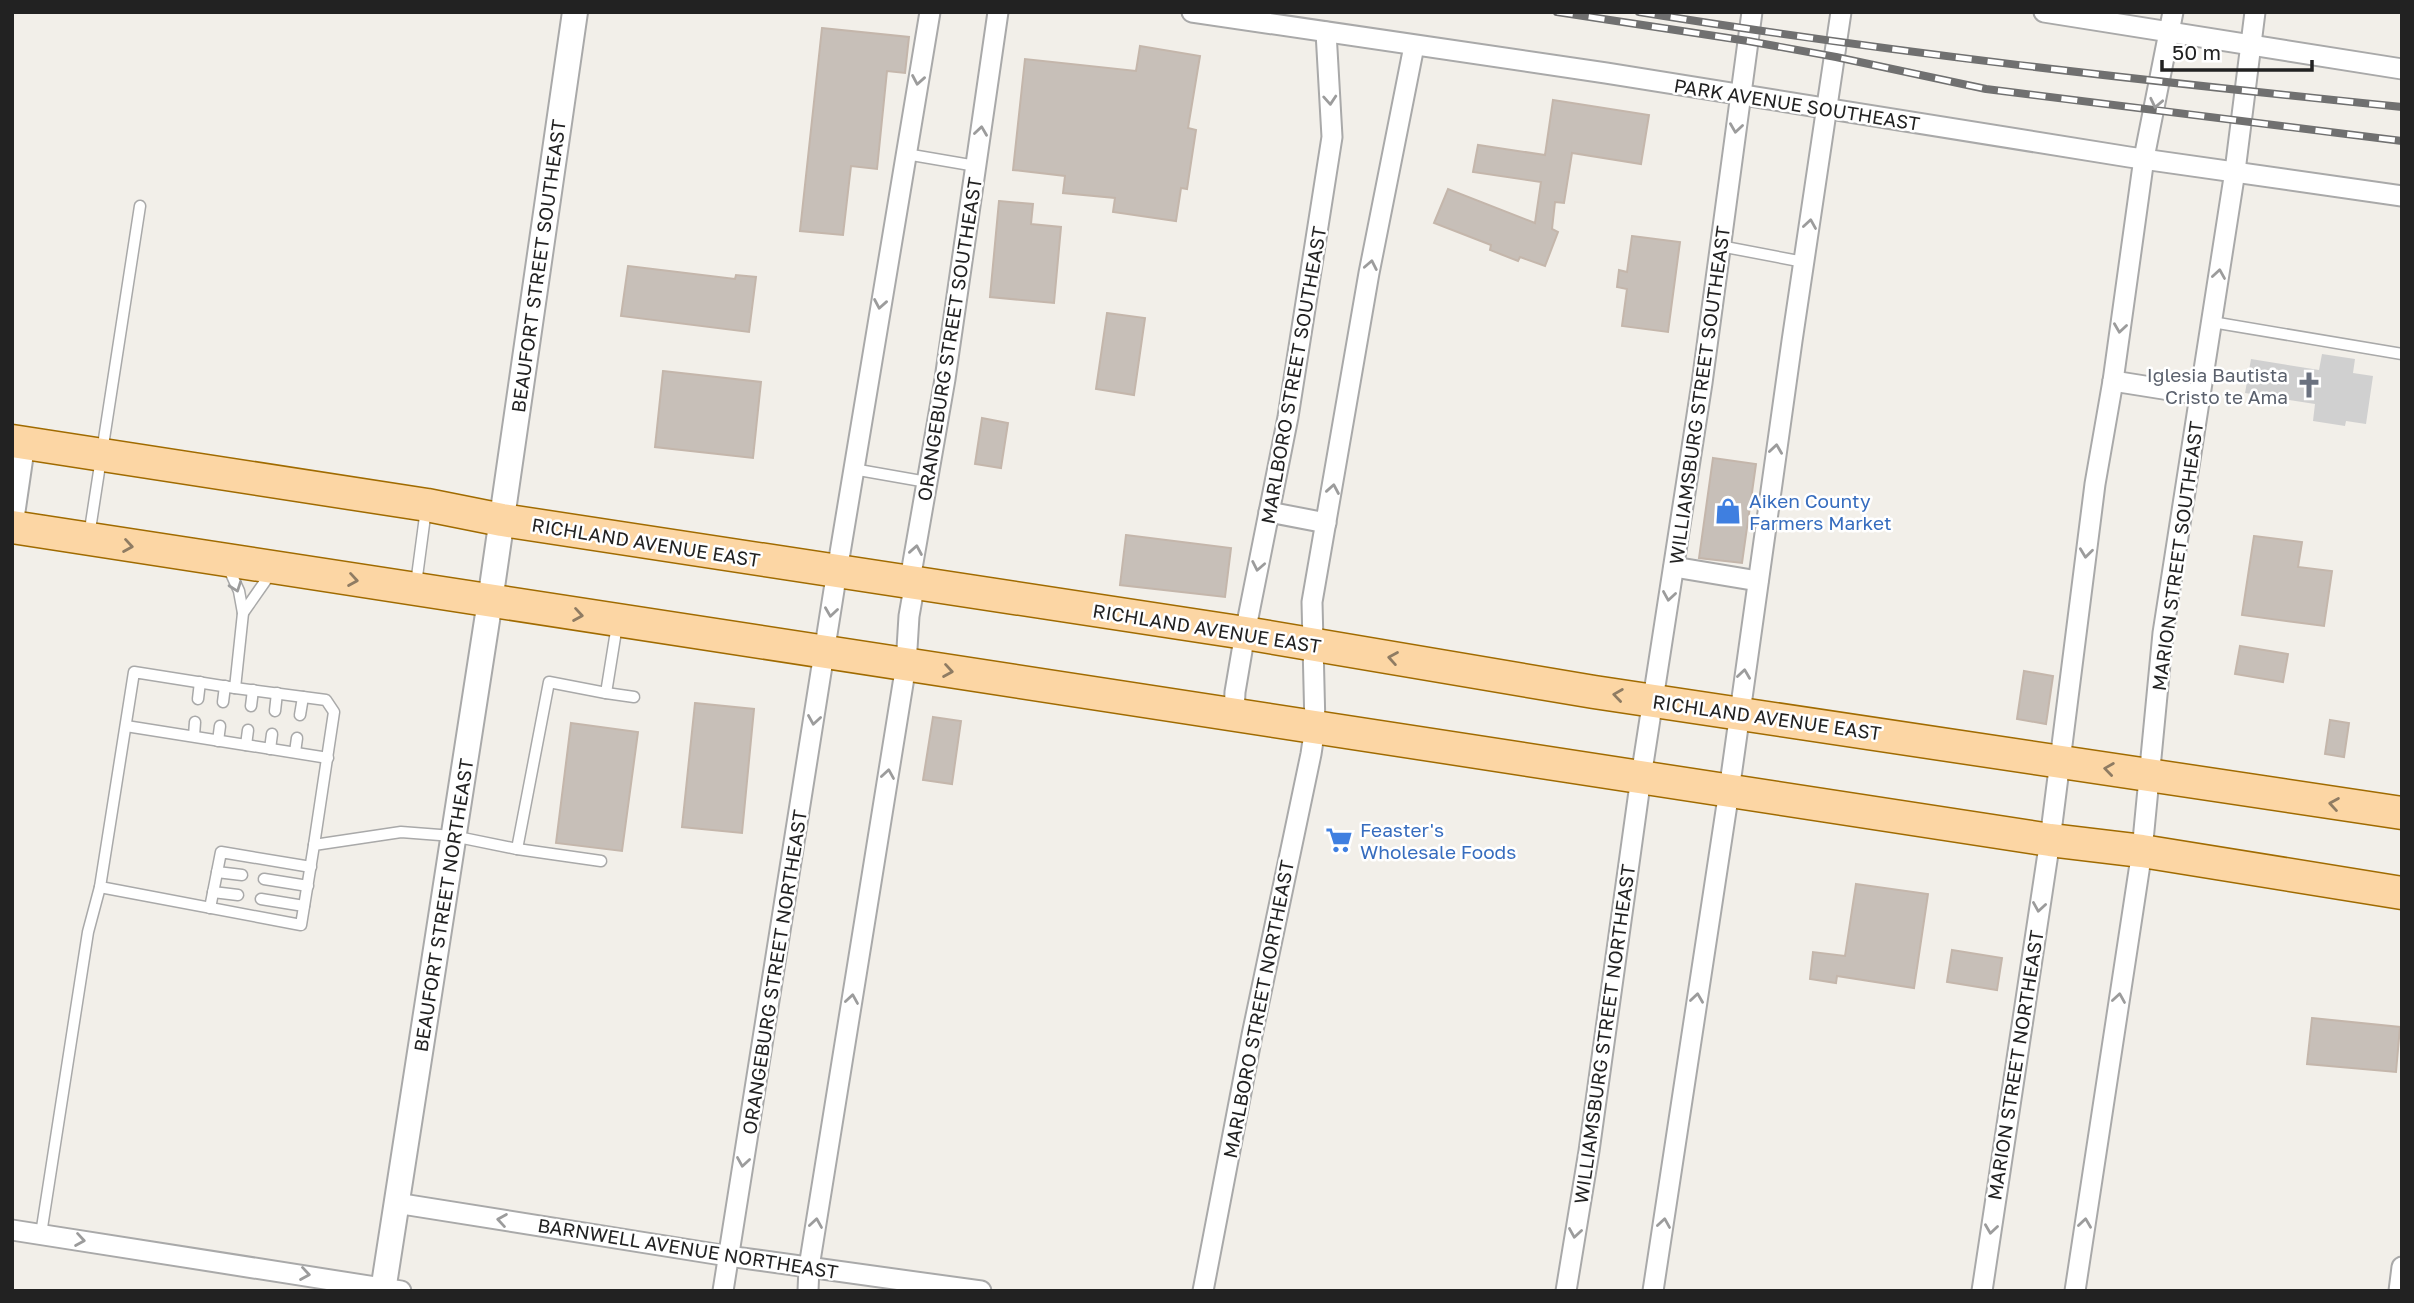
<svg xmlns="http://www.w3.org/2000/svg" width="2414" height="1303" font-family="'Golos Text',sans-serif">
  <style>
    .religious { fill: #d0d0d0 }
    .building { fill: #c7bfb8; stroke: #c4b6ab; stroke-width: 2 }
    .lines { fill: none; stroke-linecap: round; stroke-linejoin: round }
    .service-casing { stroke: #a9a9a9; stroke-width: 13 }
    .minor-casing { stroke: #a9a9a9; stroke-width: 23 }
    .tertiary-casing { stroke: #a9a9a9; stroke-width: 28 }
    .primary-casing { stroke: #a06b00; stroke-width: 35 }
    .service { stroke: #fff; stroke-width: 10 }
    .minor { stroke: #fff; stroke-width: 19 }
    .tertiary { stroke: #fff; stroke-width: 24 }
    .primary { stroke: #fcd6a4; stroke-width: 32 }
    .rail-casing { stroke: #707070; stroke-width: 8 }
    .rail { stroke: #fff; stroke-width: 5; stroke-dasharray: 16; stroke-linecap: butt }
    .oneway { stroke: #9c9c9c }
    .oneway2 { stroke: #8f7c63 }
    .labels { text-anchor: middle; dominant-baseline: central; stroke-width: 5; stroke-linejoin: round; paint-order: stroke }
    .street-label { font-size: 19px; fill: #222; stroke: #fff }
    .worship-label { font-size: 19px; fill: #5b616d; stroke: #fff; text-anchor: end }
    .shop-label { font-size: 19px; fill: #366cbe; stroke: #fff; text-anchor: start }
  </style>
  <rect width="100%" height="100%" fill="#f2efe9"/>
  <polygon class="religious" points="2322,354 2355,359 2353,373 2373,376 2366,424 2346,421 2345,426 2313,421 2315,404 2245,393 2251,359 2319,370"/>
  <g class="building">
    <polygon points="822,28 909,37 905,73 887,71 877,169 851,166 843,235 800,231"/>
    <polygon points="1140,46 1200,56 1188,128 1196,130 1187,189 1181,188 1176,221 1113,212 1115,198 1063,193 1065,176 1013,170 1025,59 1136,71"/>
    <polygon points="1553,100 1649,115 1641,164 1572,153 1564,203 1555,202 1552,229 1558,232 1545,266 1520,257 1518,261 1490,250 1491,245 1434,223 1448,189 1535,223 1541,182 1473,172 1478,145 1545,155"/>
    <polygon points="999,201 1033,204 1031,224 1061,227 1054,303 990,297"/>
    <polygon points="1632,236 1680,242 1668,332 1622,326 1627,289 1617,287 1619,270 1627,272"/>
    <polygon points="628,266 735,279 736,275 756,277 749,332 621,316"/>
    <polygon points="1107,313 1145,318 1134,395 1096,389"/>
    <polygon points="663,371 761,382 753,458 655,447"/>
    <polygon points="982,418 1008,423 1001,468 975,464"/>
    <polygon points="1713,458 1756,464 1742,563 1699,558"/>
    <polygon points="1126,535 1231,548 1225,597 1120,585"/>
    <polygon points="2254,536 2302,542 2298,567 2332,571 2324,626 2242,615"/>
    <polygon points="2240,646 2288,654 2283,682 2235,674"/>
    <polygon points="2024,671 2053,676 2046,724 2017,719"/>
    <polygon points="695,703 754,709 742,833 682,827"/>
    <polygon points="933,717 961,721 952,784 923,780"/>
    <polygon points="2330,720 2349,723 2344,757 2325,754"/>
    <polygon points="571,723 638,732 622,851 556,843"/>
    <polygon points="1856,884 1928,894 1914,988 1837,976 1836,983 1810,979 1813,952 1845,956"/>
    <polygon points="1952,950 2002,958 1997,990 1947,982"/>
    <polygon points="2312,1018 2400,1027 2396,1072 2307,1064"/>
  </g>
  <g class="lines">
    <g class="service-casing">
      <g id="service">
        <polyline points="906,154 976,166"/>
        <polyline points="1720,246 1804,262"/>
        <polyline points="2212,322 2402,354"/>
        <polyline points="853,469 927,482"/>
        <polyline points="89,536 140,206"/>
        <polyline points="228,567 239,591 243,613 235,688 134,672 100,887 301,925 314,845 401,832 453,836 517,849 549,682 606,693 617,625"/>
        <polyline points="416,584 426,509"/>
        <polyline points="243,613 271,573"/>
        <polyline points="235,688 326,700 334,712 314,845"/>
        <polyline points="606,693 634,697"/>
        <polyline points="198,699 200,682"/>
        <polyline points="223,702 225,686"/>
        <polyline points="251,706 253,690"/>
        <polyline points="275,711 277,693"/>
        <polyline points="300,715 303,697"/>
        <polyline points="126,726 328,758"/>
        <polyline points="194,736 195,722"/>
        <polyline points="218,741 220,726"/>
        <polyline points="246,745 248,730"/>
        <polyline points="270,749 272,734"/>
        <polyline points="295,752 297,738"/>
        <polyline points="517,849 601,861"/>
        <polyline points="217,872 242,875"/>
        <polyline points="264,879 308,886"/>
        <polyline points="213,892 238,895"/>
        <polyline points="261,899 304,906"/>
        <polyline points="210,908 221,852 311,867"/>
        <polyline points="41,1234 88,932 100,887"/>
      </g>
    </g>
    <g class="minor-casing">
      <g id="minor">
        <polyline points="1192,12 1606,73 2129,157 2402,196"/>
        <polyline points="2044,12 2402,69"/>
        <polyline points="2113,381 2201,395"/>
        <polyline points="1269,512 1326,523"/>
        <polyline points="12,532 25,443"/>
        <polyline points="1674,567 1758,581"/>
        <polyline points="1234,715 1235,692 1245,633 1288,417 1332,137 1326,32"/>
        <polyline points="396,1203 728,1256 981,1291"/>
        <polyline points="12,1230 401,1291"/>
        <polyline points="723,1291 837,571 930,12"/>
        <polyline points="808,1291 809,1267 906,665 909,616 915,582 911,574 945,379 998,12"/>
        <polyline points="1203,1291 1252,1035 1311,754 1315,727 1312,602 1369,273 1414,46"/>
        <polyline points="1566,1291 1589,1151 1641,777 1702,383 1752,12"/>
        <polyline points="1653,1291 1729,791 1792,341 1841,12"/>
        <polyline points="1982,1291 2050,840 2095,484 2113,381 2144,158 2173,12"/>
        <polyline points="2075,1291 2142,851 2163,633 2235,171 2255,12"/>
        <polyline points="2399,1291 2402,1267"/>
      </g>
    </g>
    <g class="tertiary-casing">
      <polyline id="tertiary" points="383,1291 490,601 575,12"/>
    </g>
    <g class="primary-casing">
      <g id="primary">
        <polyline points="12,441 427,505 502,520 1245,633 1594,692 2402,813"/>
        <polyline points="12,527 2050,840 2142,851 2402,893"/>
      </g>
    </g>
    <use href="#service" class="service"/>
    <use href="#minor" class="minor"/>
    <use href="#tertiary" class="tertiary"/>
    <use href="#primary" class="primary"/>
    <g class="rail-casing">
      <g id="rail">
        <polyline points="1557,12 1748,41 1836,57 1986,89 2402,141"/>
        <path d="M1639,12C1892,53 2147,81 2402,107"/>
      </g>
    </g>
    <use href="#rail" class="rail"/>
  </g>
  <defs><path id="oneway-chevron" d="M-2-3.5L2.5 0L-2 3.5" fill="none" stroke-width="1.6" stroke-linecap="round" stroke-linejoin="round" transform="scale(1.75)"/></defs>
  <g class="oneway">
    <use href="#oneway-chevron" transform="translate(918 80) rotate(100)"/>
    <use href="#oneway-chevron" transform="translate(1330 100) rotate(86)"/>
    <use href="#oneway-chevron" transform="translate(2156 103) rotate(102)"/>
    <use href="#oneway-chevron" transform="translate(1736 128) rotate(98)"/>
    <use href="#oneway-chevron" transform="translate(981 131) rotate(-82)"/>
    <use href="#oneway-chevron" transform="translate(1810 224) rotate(-81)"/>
    <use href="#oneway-chevron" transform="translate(1371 265) rotate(-79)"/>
    <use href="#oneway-chevron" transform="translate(2219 274) rotate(-81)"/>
    <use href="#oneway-chevron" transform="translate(880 304) rotate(100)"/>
    <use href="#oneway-chevron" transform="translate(2120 328) rotate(98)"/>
    <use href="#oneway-chevron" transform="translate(1776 449) rotate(-82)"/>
    <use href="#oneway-chevron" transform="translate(1333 489) rotate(-80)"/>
    <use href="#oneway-chevron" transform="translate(916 550) rotate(-80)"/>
    <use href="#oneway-chevron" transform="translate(2086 553) rotate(97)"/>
    <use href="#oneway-chevron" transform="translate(1258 566) rotate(101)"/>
    <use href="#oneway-chevron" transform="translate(236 587) rotate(70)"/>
    <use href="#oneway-chevron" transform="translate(1669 596) rotate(99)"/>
    <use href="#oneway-chevron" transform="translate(831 612) rotate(98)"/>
    <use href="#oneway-chevron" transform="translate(1744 674) rotate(-82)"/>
    <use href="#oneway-chevron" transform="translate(814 720) rotate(99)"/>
    <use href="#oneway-chevron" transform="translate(888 774) rotate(-81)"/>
    <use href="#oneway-chevron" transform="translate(2039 907) rotate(99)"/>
    <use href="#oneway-chevron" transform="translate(1697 998) rotate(-82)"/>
    <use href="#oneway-chevron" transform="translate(2119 998) rotate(-81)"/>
    <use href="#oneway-chevron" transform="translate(852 999) rotate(-81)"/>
    <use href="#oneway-chevron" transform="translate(743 1162) rotate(99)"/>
    <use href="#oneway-chevron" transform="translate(502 1220) rotate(-171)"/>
    <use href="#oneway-chevron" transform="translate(816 1223) rotate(-81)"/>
    <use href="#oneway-chevron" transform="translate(1664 1223) rotate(-81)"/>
    <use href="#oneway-chevron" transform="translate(2085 1223) rotate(-82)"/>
    <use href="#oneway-chevron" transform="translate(1991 1229) rotate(98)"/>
    <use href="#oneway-chevron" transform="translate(1575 1233) rotate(99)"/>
    <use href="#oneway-chevron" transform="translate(80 1240) rotate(9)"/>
    <use href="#oneway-chevron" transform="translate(305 1274) rotate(9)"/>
  </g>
  <g class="oneway2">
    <use href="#oneway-chevron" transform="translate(128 546) rotate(9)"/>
    <use href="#oneway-chevron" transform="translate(353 580) rotate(9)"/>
    <use href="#oneway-chevron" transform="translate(578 615) rotate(9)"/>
    <use href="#oneway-chevron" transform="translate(1393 658) rotate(-170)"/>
    <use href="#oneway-chevron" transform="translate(948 671) rotate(9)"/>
    <use href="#oneway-chevron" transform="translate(1618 695) rotate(-172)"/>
    <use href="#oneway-chevron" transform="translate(2109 769) rotate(-172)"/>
    <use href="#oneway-chevron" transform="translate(2334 804) rotate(-171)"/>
  </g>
  <defs>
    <g id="church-bare" transform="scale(2.1)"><path d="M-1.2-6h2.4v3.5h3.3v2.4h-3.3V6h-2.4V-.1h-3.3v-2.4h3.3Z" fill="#6b7280" stroke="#fff" stroke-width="2.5" paint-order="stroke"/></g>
    <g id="shop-bare" transform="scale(2.1)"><path d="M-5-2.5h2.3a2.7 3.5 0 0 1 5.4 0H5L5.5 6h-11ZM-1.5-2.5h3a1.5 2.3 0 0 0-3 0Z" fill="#3f7fe0" stroke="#fff" stroke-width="2.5" paint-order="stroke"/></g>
    <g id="supermarket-bare" transform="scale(2.1)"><path d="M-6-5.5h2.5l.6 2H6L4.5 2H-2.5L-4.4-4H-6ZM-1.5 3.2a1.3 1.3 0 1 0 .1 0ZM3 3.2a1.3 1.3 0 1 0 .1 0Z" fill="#3f7fe0" stroke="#fff" stroke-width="2.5" paint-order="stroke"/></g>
  </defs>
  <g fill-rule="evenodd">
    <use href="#church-bare" x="2309" y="385"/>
    <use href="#shop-bare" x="1728" y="511"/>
    <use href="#supermarket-bare" x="1339" y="840"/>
  </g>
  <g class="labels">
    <g class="street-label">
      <text transform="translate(1797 104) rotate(9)">PARK AVENUE SOUTHEAST</text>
      <text transform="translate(538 266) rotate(-82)">BEAUFORT STREET SOUTHEAST</text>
      <text transform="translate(949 339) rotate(-81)">ORANGEBURG STREET SOUTHEAST</text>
      <text transform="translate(1293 375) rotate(-80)">MARLBORO STREET SOUTHEAST</text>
      <text transform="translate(1699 395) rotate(-82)">WILLIAMSBURG STREET SOUTHEAST</text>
      <text transform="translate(646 542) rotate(9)">RICHLAND AVENUE EAST</text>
      <text transform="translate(2177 556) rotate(-82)">MARION STREET SOUTHEAST</text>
      <text transform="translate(1207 628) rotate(9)">RICHLAND AVENUE EAST</text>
      <text transform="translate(1767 717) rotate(8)">RICHLAND AVENUE EAST</text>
      <text transform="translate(443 905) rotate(-81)">BEAUFORT STREET NORTHEAST</text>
      <text transform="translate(774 972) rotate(-81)">ORANGEBURG STREET NORTHEAST</text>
      <text transform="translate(1258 1009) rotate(-79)">MARLBORO STREET NORTHEAST</text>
      <text transform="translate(1604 1034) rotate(-82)">WILLIAMSBURG STREET NORTHEAST</text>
      <text transform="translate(2015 1065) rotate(-81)">MARION STREET NORTHEAST</text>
      <text transform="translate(688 1248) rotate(9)">BARNWELL AVENUE NORTHEAST</text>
    </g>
    <g class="worship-label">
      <text x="2288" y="374">Iglesia Bautista<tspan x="2288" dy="22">Cristo te Ama</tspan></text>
    </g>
    <g class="shop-label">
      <text x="1749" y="500">Aiken County<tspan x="1749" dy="22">Farmers Market</tspan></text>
      <text x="1360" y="829">Feaster's<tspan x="1360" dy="22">Wholesale Foods</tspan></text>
    </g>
  </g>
  <rect width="2414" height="1303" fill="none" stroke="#222222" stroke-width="28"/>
  <path d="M2162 60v10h150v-10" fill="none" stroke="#222222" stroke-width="3.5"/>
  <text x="2172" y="60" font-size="21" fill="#222222" stroke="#ffffff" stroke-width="5" paint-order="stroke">50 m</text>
</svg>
